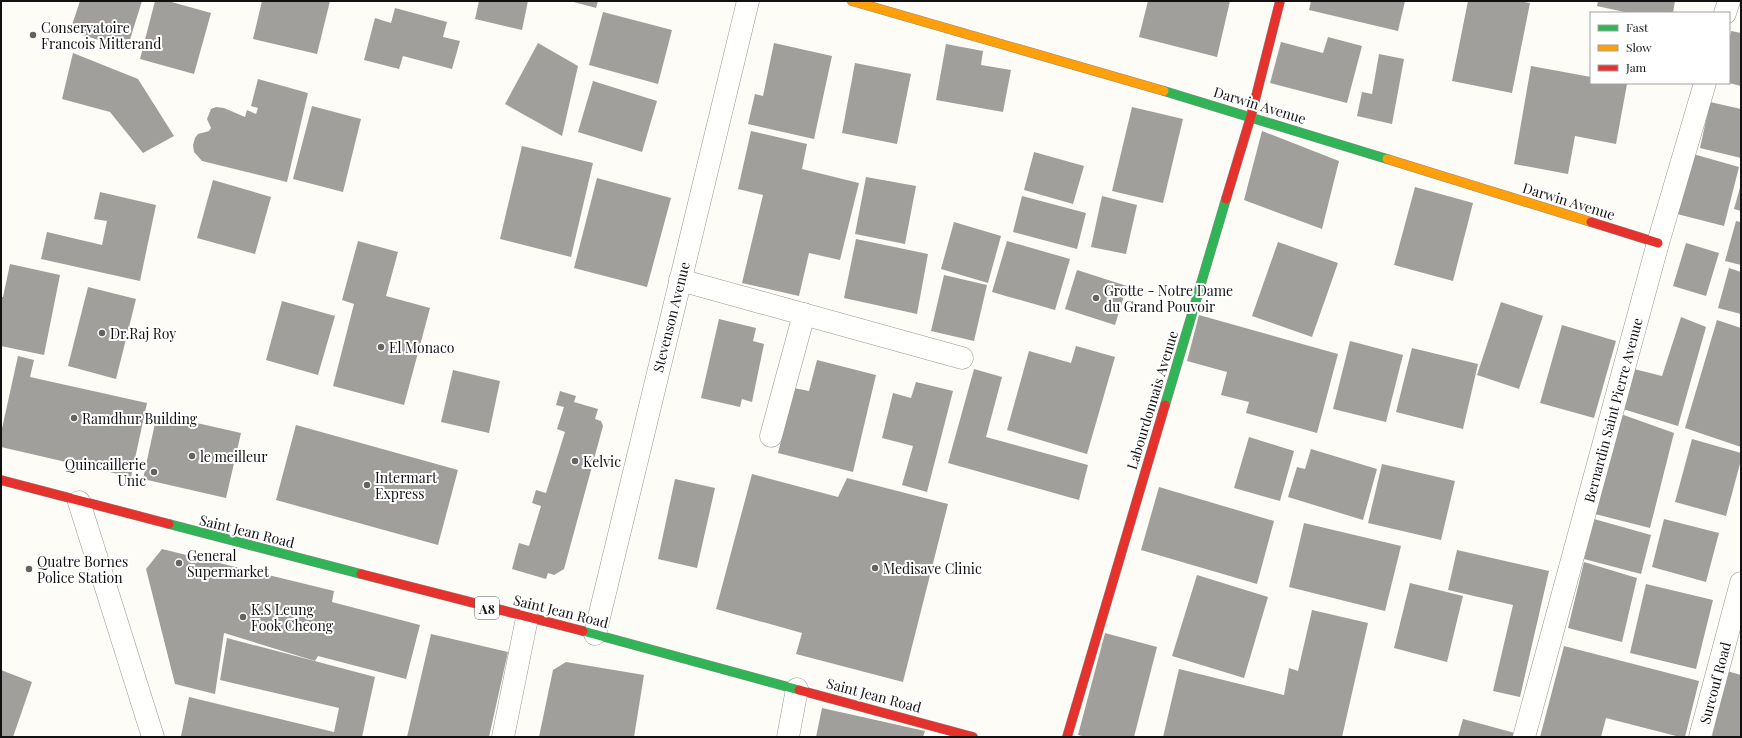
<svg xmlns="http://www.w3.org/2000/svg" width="1742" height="738" font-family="'Playfair Display',serif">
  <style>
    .building { fill: #a19f9c }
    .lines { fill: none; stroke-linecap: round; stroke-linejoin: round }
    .street-casing { stroke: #979795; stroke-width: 23 }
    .fast-casing { stroke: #8e8d8b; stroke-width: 10 }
    .slow-casing { stroke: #8e8d8b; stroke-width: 10 }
    .jam-casing { stroke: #8e8d8b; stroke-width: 10 }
    .street { stroke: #fffffe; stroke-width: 22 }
    .fast { stroke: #30b455; stroke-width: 9 }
    .slow { stroke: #ff9f0a; stroke-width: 9 }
    .jam { stroke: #e5322d; stroke-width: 9 }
    .poi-dot { fill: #646362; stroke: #fff; stroke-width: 1.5 }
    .labels { text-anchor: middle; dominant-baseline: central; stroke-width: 4; stroke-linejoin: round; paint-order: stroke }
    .shield { fill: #fff; stroke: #585858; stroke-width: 1 }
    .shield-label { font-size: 13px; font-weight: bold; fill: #111 }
    .poi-label { font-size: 14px; fill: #111; stroke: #fff; text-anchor: start }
    .street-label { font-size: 14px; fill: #111; stroke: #fff }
  </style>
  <rect width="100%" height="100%" fill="#fdfcf7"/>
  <g class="building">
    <polygon points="80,1 142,1 127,49 70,31"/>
    <polygon points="155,1 168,1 211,13 194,74 140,59"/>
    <polygon points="262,1 330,1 317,54 253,39"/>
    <polygon points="479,1 528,1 522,30 475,19"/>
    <polygon points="570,1 598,1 596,8"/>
    <polygon points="1148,1 1230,1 1217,57 1139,37"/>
    <polygon points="1311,1 1405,1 1398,31 1309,10"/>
    <polygon points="1468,1 1519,1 1530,3 1512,93 1452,81"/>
    <polygon points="1598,1 1675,1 1673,13 1629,13 1597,6"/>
    <polygon points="395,8 447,22 443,37 460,41 452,69 403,56 399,69 364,60 375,18 391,23"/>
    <polygon points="603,12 672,30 658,84 589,65"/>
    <polygon points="1731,31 1741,33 1741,86 1729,83 1729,41"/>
    <polygon points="1328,37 1362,46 1347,103 1270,83 1281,42 1323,53"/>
    <polygon points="538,43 578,66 562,136 505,104"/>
    <polygon points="774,43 832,56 814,139 748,124 755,94 763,96"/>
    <polygon points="946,44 983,51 981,65 1011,70 1003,112 936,100"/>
    <polygon points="73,53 138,79 174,136 143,153 110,112 62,99"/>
    <polygon points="1379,54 1404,59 1392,124 1357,116 1362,92 1372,94"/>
    <polygon points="855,63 911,74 897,144 842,133"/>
    <polygon points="1531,66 1591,77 1591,83 1627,84 1616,144 1575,136 1568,174 1514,164"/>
    <polygon points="258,79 308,93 287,182 202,161 194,152 193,145 195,138 198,134 209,131 211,128 207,119 211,109 216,107 224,108 245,117 247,110 256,114 258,108 251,106"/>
    <polygon points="593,81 657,101 642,152 578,132"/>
    <polygon points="1710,102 1741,109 1741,158 1700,148"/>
    <polygon points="312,106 361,119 343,192 293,179"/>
    <polygon points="1132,107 1183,119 1163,203 1112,191"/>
    <polygon points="751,131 807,144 802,169 859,183 840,260 809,253 799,296 742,283 763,195 738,189"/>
    <polygon points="1262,131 1339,161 1322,229 1244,200"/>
    <polygon points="522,146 593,163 571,257 500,239"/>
    <polygon points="1034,152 1084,166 1073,204 1024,190"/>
    <polygon points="1693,154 1739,167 1724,226 1677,214"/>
    <polygon points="866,177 916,186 905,244 855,234"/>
    <polygon points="597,178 671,198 647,287 574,268"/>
    <polygon points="213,180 271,197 255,254 197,238"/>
    <polygon points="1741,184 1741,211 1734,209"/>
    <polygon points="1415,187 1473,203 1453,281 1394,265"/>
    <polygon points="100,192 156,205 140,281 41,259 47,232 102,245 107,221 94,219"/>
    <polygon points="1022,196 1086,213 1077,249 1013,232"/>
    <polygon points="1102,196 1137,205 1126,254 1091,247"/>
    <polygon points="1736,221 1741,222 1741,265 1725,261"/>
    <polygon points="954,222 1001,236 988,283 941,269"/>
    <polygon points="856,239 928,254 917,314 844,298"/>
    <polygon points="358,241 398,252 386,296 430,308 404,405 333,386 354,304 342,300"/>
    <polygon points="1007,241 1070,259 1055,310 992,292"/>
    <polygon points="1278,242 1338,263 1312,337 1252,316"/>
    <polygon points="1686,243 1719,253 1706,296 1673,286"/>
    <polygon points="10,264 60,275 44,355 1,346 1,297 3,297"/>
    <polygon points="1729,268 1741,272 1741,314 1718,308"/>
    <polygon points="1077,270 1127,286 1115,325 1065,309"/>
    <polygon points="944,275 987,285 974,341 931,331"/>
    <polygon points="88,287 136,299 116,379 68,366"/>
    <polygon points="282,301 335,316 318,375 266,360"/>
    <polygon points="1501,302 1543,316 1519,389 1477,375"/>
    <polygon points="1199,315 1338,354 1317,433 1246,413 1249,402 1221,395 1227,372 1187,361"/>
    <polygon points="1681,317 1706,327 1678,426 1623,409 1634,369 1662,376"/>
    <polygon points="719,319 756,328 753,341 764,344 752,402 742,399 740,407 701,398"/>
    <polygon points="1717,320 1741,328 1741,447 1685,428"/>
    <polygon points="1562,325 1616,341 1594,418 1540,403"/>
    <polygon points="1350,341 1403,355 1386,422 1333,409"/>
    <polygon points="1076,346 1115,357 1087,454 1007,430 1029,351 1071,363"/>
    <polygon points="1412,348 1478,364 1463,429 1396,412"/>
    <polygon points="18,356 34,360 30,377 147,403 131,477 1,447 1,433"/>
    <polygon points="817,360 876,375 853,472 778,453 794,388 809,391"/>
    <polygon points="974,369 1002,377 986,437 1088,465 1079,500 948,463"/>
    <polygon points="453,370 500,381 489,433 441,422"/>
    <polygon points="916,382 953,391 927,492 902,485 913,446 882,438 893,393 911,398"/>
    <polygon points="560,391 576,396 574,402 598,409 595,419 601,421 603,426 564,569 554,575 548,573 546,579 512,569 519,543 529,546 541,506 532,503 536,490 546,493 565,432 557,429 564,407 556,405"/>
    <polygon points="1618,413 1674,433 1650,528 1591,513"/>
    <polygon points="157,414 241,433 226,498 143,479"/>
    <polygon points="296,425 458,470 438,545 276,500"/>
    <polygon points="1249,437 1294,451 1280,501 1234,488"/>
    <polygon points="1692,439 1741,453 1741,460 1726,516 1675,502"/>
    <polygon points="1311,449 1377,469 1363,520 1288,497 1297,467 1305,469"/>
    <polygon points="1382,464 1455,481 1441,540 1368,523"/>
    <polygon points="752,474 838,497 847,478 948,504 903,682 796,654 802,633 716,609"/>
    <polygon points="675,479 715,488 697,568 658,559"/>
    <polygon points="1159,487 1274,521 1257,584 1141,550"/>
    <polygon points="1594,519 1651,535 1641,574 1584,559"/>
    <polygon points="1664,519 1719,533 1706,582 1652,567"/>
    <polygon points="1304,523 1401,546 1385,611 1289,587"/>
    <polygon points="162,549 334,591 332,602 420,625 406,679 318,656 315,661 224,633 215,694 175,684 146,569"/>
    <polygon points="1457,550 1549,571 1520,697 1493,691 1513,605 1448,590"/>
    <polygon points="1584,562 1637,578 1622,642 1568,628"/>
    <polygon points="1197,575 1268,597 1244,678 1172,656"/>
    <polygon points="1410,583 1463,596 1447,662 1394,648"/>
    <polygon points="1646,584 1713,600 1696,669 1630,653"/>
    <polygon points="1312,610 1368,623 1342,737 1163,737 1179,669 1284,695 1289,668 1298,671"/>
    <polygon points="1105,633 1157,647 1134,737 1086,737 1078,735"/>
    <polygon points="431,634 508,652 489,737 407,737"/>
    <polygon points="227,638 375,677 362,737 181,736 189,697 334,732 339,708 220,680"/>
    <polygon points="1564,646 1699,681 1685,737 1680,737 1606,718 1601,737 1540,737"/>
    <polygon points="566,662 644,675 634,737 539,737 553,670"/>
    <polygon points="1,670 32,682 13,737 1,737"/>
    <polygon points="1727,671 1741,675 1741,737 1712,737"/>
    <polygon points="822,708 925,731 923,737 816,737"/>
    <polygon points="1463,719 1515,733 1514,737 1458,737"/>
  </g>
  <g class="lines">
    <g class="street-casing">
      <g id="street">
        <polyline points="1725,13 1729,1"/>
        <polyline points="680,280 962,358"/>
        <polyline points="771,436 804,314"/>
        <polyline points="79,502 153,737"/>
        <polyline points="595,634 748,1"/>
        <polyline points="503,737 527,618"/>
        <polyline points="788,737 797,689"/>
        <polyline points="1524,737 1658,243 1705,83"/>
        <polyline points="1700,737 1741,583"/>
      </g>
    </g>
    <g class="fast-casing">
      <g id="fast">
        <polyline points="1164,91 1387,159"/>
        <polyline points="1165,405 1226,199"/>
        <polyline points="169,524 361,574"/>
        <polyline points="583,631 799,690"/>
      </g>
    </g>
    <g class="slow-casing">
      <g id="slow">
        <polyline points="852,1 1164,91"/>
        <polyline points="1387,159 1591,222"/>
      </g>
    </g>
    <g class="jam-casing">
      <g id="jam">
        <polyline points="1226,199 1251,116 1280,1"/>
        <polyline points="1591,222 1658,243"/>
        <polyline points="1,480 169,524"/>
        <polyline points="361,574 583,631"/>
        <polyline points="799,690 973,737"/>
        <polyline points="1067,737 1165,405"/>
      </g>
    </g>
    <use href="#street" class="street"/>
    <use href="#fast" class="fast"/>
    <use href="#slow" class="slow"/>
    <use href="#jam" class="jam"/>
  </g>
  <g class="poi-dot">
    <circle cx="33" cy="35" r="4"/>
    <circle cx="1096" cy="298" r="4"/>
    <circle cx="102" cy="333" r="4"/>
    <circle cx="381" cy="347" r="4"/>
    <circle cx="74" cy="418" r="4"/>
    <circle cx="192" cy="456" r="4"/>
    <circle cx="575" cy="461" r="4"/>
    <circle cx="154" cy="472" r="4"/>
    <circle cx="367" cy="485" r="4"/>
    <circle cx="179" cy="563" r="4"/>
    <circle cx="875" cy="568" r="4"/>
    <circle cx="29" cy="569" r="4"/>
    <circle cx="243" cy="617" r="4"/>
  </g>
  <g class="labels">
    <rect class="shield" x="475" y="597" width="24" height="22" rx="3"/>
    <g class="shield-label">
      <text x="487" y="608">A8</text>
    </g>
    <g class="poi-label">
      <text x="41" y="27">Conservatoire<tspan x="41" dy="16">Francois Mitterand</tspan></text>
      <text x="1104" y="290">Grotte - Notre Dame<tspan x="1104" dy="16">du Grand Pouvoir</tspan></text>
      <text x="110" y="333">Dr.Raj Roy</text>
      <text x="389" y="347">El Monaco</text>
      <text x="82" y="418">Ramdhur Building</text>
      <text x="200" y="456">le meilleur</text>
      <text x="583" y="461">Kelvic</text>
      <text x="146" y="464" text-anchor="end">Quincaillerie<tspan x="146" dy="16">Unic</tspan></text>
      <text x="375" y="477">Intermart<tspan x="375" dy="16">Express</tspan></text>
      <text x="187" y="555">General<tspan x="187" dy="16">Supermarket</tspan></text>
      <text x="37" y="561">Quatre Bornes<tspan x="37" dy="16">Police Station</tspan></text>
      <text x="883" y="568">Medisave Clinic</text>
      <text x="251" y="609">K.S Leung<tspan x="251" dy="16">Fook Cheong</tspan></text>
    </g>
    <g class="street-label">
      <text transform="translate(1260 105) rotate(17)">Darwin Avenue</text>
      <text transform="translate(1569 201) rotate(17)">Darwin Avenue</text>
      <text transform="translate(671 317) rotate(-76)">Stevenson Avenue</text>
      <text transform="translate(1152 400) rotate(-73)">Labourdonnais Avenue</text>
      <text transform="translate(1613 410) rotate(-75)">Bernardin Saint Pierre Avenue</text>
      <text transform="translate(247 531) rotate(14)">Saint Jean Road</text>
      <text transform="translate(561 611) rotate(14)">Saint Jean Road</text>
      <text transform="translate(1715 683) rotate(-75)">Surcouf Road</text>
      <text transform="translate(874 695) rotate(15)">Saint Jean Road</text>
    </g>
  </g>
  <rect width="1742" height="738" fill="none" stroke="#111111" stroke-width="4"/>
  <rect x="1590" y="12" width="140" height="72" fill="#ffffff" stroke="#a0a0a0"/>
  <rect x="1598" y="25" width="20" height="6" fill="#30b455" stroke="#a0a0a0"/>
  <text x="1626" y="32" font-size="12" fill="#111111">Fast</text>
  <rect x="1598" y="45" width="20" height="6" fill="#ff9f0a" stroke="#a0a0a0"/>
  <text x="1626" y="52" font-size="12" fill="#111111">Slow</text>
  <rect x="1598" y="65" width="20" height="6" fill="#e5322d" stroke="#a0a0a0"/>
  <text x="1626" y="72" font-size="12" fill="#111111">Jam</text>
</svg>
